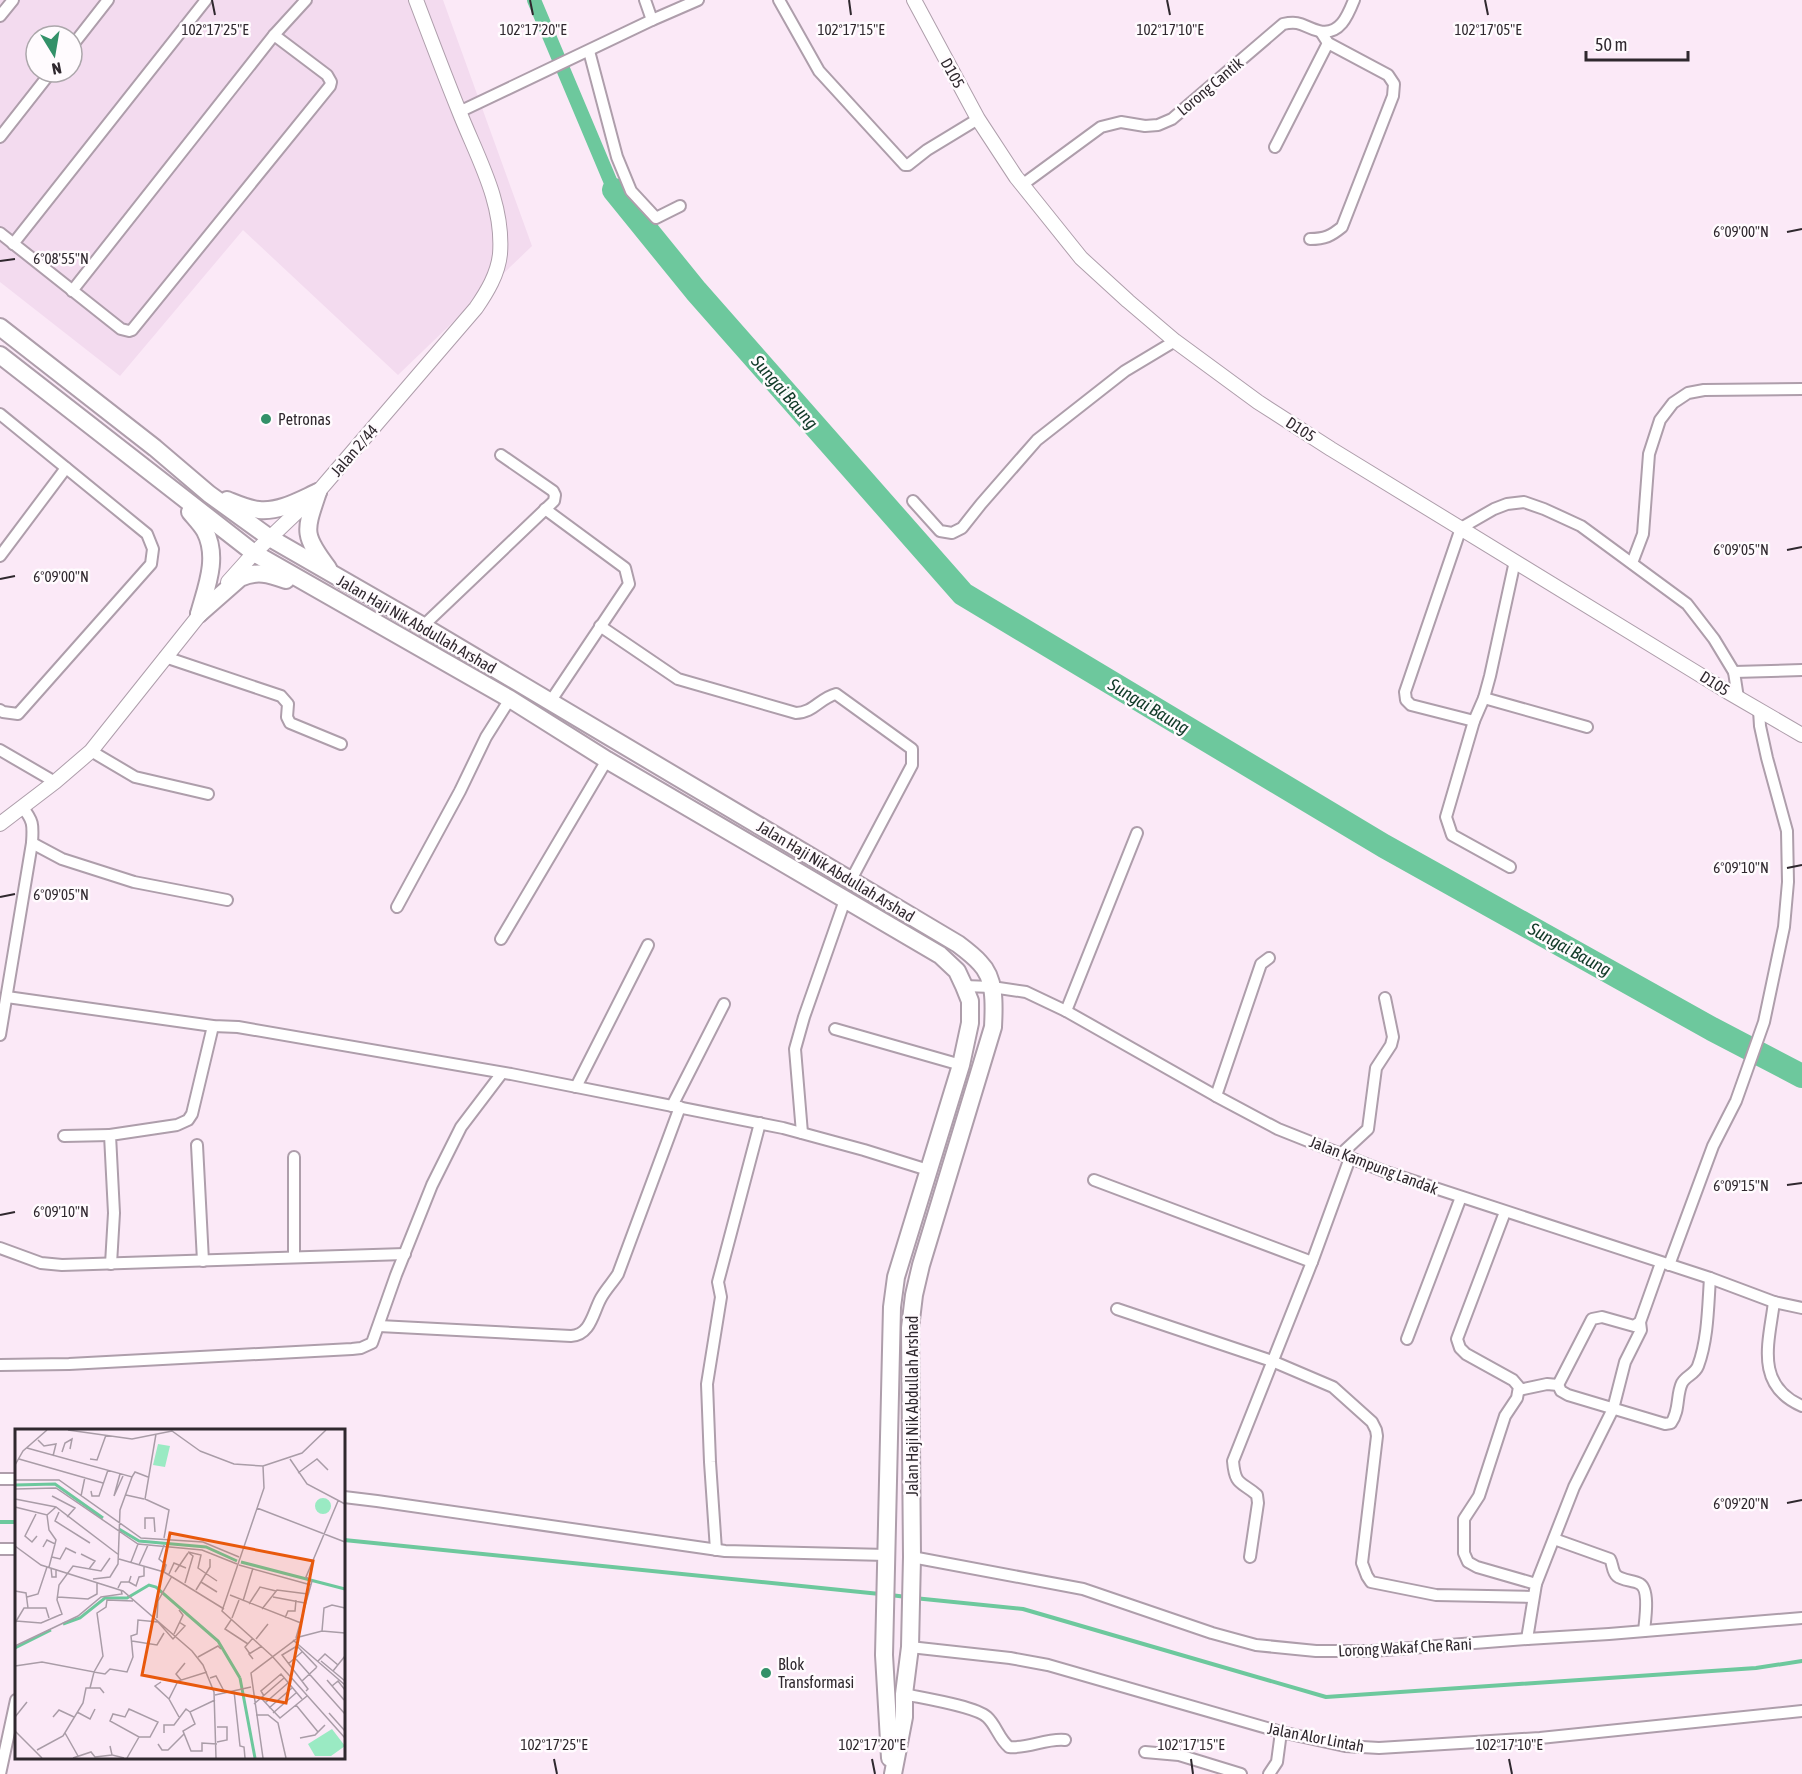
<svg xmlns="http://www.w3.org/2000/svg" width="1802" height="1774" font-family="'Asap Condensed',sans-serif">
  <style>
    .built { fill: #f3dbef; fill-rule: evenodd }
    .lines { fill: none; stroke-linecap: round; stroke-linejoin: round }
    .stream { stroke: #6dc89d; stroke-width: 4 }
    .canal { stroke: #6dc89d; stroke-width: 14 }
    .river { stroke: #6dc89d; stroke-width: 24 }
    .minor-casing { stroke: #ae9eab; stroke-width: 14 }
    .tertiary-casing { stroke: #ae9eab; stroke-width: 16 }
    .primary-casing { stroke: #ae9eab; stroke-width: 20 }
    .minor { stroke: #fff; stroke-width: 10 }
    .tertiary { stroke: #fff; stroke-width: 14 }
    .primary { stroke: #fff; stroke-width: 16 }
    .ticks { fill: none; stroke: #2f282e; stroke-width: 2 }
    .poi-dot { fill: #339169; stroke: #fffbfe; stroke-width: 2 }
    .labels { text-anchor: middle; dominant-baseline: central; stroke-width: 5; stroke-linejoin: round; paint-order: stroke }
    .street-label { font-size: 16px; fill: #2f282e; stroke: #fffbfe }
    .poi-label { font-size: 16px; fill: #2f282e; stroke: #fffbfe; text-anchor: start }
    .water-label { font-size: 18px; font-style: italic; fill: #113a28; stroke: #fffbfe }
    .inset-river { fill: none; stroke: #6dc89d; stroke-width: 3 }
    .inset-road { fill: none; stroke: #a99ca7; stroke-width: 1.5 }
    .view { fill: #e8590c; fill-opacity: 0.15; stroke: #e8590c; stroke-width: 3 }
    .inset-edge { fill: none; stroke: #2f282e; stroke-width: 3 }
    .ticks-label { font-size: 15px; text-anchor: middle; fill: #2f282e; stroke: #fffbfe; stroke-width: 5; stroke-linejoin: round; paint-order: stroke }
  </style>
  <rect width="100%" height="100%" fill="#fbe9f7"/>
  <path class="built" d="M0,0H443L532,246L398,375L243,230L120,376L0,282ZM36,36H72V72H36Z"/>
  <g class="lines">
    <g class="stream">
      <polyline points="0,1522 16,1522"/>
      <polyline points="344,1540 880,1594"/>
      <polyline points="890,1595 907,1597"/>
      <polyline points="914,1598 1023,1609 1326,1697 1756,1668 1802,1661"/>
    </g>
    <polyline class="canal" points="534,0 614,190"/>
    <polyline class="river" points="614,190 696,291 963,594 1384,846 1712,1029 1802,1076"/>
    <g class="minor-casing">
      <g id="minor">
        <polyline points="645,0 652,20"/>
        <polyline points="779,0 819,71 905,165 908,165 927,150 978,119"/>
        <polyline points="0,16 13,0"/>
        <polyline points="72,46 108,0"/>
        <polyline points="589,51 617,157 631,191 656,218 680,206"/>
        <polyline points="459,112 652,20 698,0"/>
        <polyline points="0,137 51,72"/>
        <polyline points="1275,147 1328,43"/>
        <path d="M1022,185L1101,127L1121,122L1145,126L1158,125L1172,119L1283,24C1302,20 1303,27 1319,31C1340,36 1348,15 1354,0"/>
        <polyline points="0,233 121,329 129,331 132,330 330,86 331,82 327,75 274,35"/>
        <path d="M1310,239C1325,239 1331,236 1342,227L1393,96L1394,84L1388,75L1328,43L1321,32"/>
        <polyline points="13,244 206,0"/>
        <polyline points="72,291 274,35 306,0"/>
        <polyline points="0,414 147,534 153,549 151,564 18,714 3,712 0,710"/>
        <polyline points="913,501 940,531 952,533 962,528 981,504 1037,440 1125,371 1175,341"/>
        <polyline points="545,509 625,568 629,584 550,702"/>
        <polyline points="0,556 66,468"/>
        <polyline points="1632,563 1643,534 1649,454 1660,420 1673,403 1688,393 1704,390 1802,389"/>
        <polyline points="423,626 554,501 555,495 553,491 501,455"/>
        <path d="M600,626L678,679L796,713C813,713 820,698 836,694L912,749V765L851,880"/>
        <polyline points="165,657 281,696 288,704 287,717 290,723 341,744"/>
        <polyline points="1734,672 1802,670"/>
        <polyline points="1484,698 1587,727"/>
        <polyline points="1474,721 1411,705 1406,700 1405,692 1461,528 1494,509 1507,504 1524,502 1544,509 1581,526 1687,604 1714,639 1734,672 1738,698"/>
        <polyline points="0,750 55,782"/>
        <polyline points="91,751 135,777 208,794"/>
        <polyline points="32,843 62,859 134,882 227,900"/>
        <polyline points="1510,867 1452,835 1446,817 1474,721 1484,698 1490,676 1515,561"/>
        <polyline points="397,907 460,791 486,737 510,699"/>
        <polyline points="501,939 607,760"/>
        <polyline points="964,986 992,987 1026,992 1066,1011 1216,1096 1278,1129 1386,1172 1710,1278 1774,1302 1802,1308"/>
        <polyline points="7,997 213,1026 238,1027 511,1074 783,1128 864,1150 928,1170"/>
        <polyline points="1066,1011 1137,833"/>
        <polyline points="835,1029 961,1065"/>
        <path d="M0,1035L32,843C33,826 34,821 22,807"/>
        <polyline points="576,1087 648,945"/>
        <polyline points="1216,1096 1261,964 1269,958"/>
        <polyline points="672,1106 724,1004"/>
        <polyline points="802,1133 795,1049 804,1017 845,900"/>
        <polyline points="64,1136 110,1135"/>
        <polyline points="197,1145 203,1261"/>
        <polyline points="1341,1154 1368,1129 1376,1068 1391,1045 1393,1037 1385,998"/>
        <polyline points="1094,1180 1312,1262"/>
        <polyline points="1505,1212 1457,1339 1460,1348 1466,1354 1513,1380 1519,1387 1517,1398 1505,1416 1479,1496 1464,1519 1464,1553 1468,1562 1477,1567 1536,1584 1527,1639"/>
        <polyline points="0,1248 41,1263 62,1265 405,1254"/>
        <polyline points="294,1257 294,1157"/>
        <polyline points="111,1264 114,1213 110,1135 177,1125 188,1120 192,1114 213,1026"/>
        <polyline points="1669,1265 1713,1146 1736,1101 1764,1022 1784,927 1788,882 1787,831 1767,758 1760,726 1759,710"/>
        <path d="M1774,1302C1769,1342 1754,1385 1802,1406"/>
        <polyline points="1117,1309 1272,1361 1333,1387 1372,1422 1376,1430 1377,1436 1362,1563 1367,1576 1371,1582 1436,1595 1533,1597"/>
        <path d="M379,1326L571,1336C591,1335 593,1312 601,1298C606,1289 613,1282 618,1274L680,1107"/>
        <polyline points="1407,1339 1461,1197"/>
        <polyline points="0,1365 69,1364 352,1349 361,1348 372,1343 396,1275 432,1185 461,1127 502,1073"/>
        <polyline points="1558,1385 1592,1319 1602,1317 1634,1326 1640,1322 1661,1263"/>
        <path d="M1519,1390L1547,1384L1558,1385L1561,1391L1568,1395L1665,1424L1671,1423C1680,1411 1676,1395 1682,1383C1686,1376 1695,1374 1698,1366C1708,1339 1708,1307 1710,1278"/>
        <polyline points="0,1479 16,1479"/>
        <polyline points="344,1497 377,1501 725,1551 887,1555"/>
        <path d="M1554,1539L1610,1559C1613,1564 1612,1572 1617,1576C1623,1581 1634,1580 1640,1584C1650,1590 1645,1621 1644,1631"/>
        <polyline points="0,1549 16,1549"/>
        <polyline points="716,1550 710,1462 707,1384 721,1297 718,1282 760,1123"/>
        <polyline points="912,1557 1083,1589 1212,1633 1256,1645 1316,1651 1372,1651 1527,1639 1609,1634 1802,1618"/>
        <path d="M1250,1557L1258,1503L1257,1495C1241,1481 1235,1486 1233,1461L1312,1262L1350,1158"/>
        <polyline points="1536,1584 1574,1487 1613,1409 1625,1362 1641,1330 1640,1322"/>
        <polyline points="910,1647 1010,1658 1048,1665 1281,1732 1345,1746 1379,1748 1540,1738 1802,1711"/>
        <path d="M904,1694C922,1698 975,1706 987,1717C996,1725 999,1739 1009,1747C1028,1749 1046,1738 1065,1740"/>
        <polyline points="1145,1752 1179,1755 1241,1774"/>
        <polyline points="0,1774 16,1700"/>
        <polyline points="1269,1774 1277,1762 1281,1732"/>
      </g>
    </g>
    <g class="tertiary-casing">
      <g id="tertiary">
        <polyline points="914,0 978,119 1016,177 1081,258 1128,301 1175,341 1258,402 1331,449 1728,692 1802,735"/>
        <path d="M228,582L254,553L318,492L476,308C487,292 498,274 500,254C504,202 477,157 459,111C444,74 430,37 416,0"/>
        <polyline points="0,824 55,782 91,751 205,608"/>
      </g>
    </g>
    <g class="primary-casing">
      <g id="primary">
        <path d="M0,327L155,448L209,494L270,538L423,626L958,944C966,950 974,956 980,963C996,979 994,1006 993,1027L921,1265L914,1295L910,1328L912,1557L910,1647L904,1694V1717L893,1774"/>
        <polyline points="0,355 254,553 510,699 607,760 940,955 957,971 964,986 970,1001 970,1023 961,1065 896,1277 892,1307 884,1655 890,1758"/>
        <path d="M318,492C305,531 302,534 328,568"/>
        <path d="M227,500C237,504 248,509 259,510C280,512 300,500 318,492"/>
        <path d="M190,512C195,518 201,524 205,531C219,558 206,588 199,614"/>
        <path d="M199,614L240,578C257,570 269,574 286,580"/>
      </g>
    </g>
    <use href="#minor" class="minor"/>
    <use href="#tertiary" class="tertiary"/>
    <use href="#primary" class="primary"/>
  </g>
  <path class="ticks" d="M212,0L215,15M530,0L533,15M849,0L851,15M1167,0L1170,15M1485,0L1488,15M1787,232L1802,229M0,261L15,259M1787,550L1802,547M0,579L15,576M1787,868L1802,865M0,897L15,894M1787,1185L1802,1183M0,1215L15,1212M1787,1503L1802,1500M554,1759L557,1774M872,1759L875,1774M1191,1759L1193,1774M1509,1759L1512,1774"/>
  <g class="poi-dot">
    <circle cx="266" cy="419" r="6"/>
    <circle cx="766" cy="1673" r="6"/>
  </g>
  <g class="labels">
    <g class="street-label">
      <text transform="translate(953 73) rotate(61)">D105</text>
      <text transform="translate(1210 86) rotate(-40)">Lorong Cantik</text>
      <text transform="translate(1301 429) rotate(33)">D105</text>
      <text transform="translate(354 450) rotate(-49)">Jalan 2/44</text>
      <text transform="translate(417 624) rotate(30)">Jalan Haji Nik Abdullah Arshad</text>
      <text transform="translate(1715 683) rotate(32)">D105</text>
      <text transform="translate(836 871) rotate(31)">Jalan Haji Nik Abdullah Arshad</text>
      <text transform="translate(1374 1165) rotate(21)">Jalan Kampung Landak</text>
      <text transform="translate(912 1406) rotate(-90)">Jalan Haji Nik Abdullah Arshad</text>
      <text transform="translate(1405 1647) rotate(-3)">Lorong Wakaf Che Rani</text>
      <text transform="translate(1316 1737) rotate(11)">Jalan Alor Lintah</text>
    </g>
    <g class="poi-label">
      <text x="278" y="419">Petronas</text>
      <text x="778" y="1664">Blok<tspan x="778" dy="18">Transformasi</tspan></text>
    </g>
    <g class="water-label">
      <text transform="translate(785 392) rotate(49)">Sungai Baung</text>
      <text transform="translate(1149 706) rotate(31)">Sungai Baung</text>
      <text transform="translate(1570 949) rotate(29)">Sungai Baung</text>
    </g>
  </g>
  <g transform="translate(15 1429)">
    <rect width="330" height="330" fill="#fbe9f7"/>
    <path d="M143,15L155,17L150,38L138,36ZM300 77a8 8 0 1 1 16 0a8 8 0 1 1-16 0ZM317,300L330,317L316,327H300L293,315Z" fill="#9aeac3"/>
    <path class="inset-river" d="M0,56L40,55L88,89M104,100L124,112L191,118L222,132M226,133L330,160M48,195L65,189L90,169H112L134,156L141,158L203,212L225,249M0,219L36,201M225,249L240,329"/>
    <path class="inset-road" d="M53,1L117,10L157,2L185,22M141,5L130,70L154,81L149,109M23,11L29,17L41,15L38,27M12,19L117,48L120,43L133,48M185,22L219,35L248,37M47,23L50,14L57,10L55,20M4,30L88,54M75,30L82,31L91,6M275,30L292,55L330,75M0,36L8,22L32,1M248,37L287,24L311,1M248,37L249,59L207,182L257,227L330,309M283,44L302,30L313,41M0,51H44L126,109L188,113L224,128M0,60L41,59L123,115L187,121L222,135M76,62L77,67H84L93,41M111,66L129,70M37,67L60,79L52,88M66,67L70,48M99,67L105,45M99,67L108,47M0,70L41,78L104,126M0,78L32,86L41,78M242,79L330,113M44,83L40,92L75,114M21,85L10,107L17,113L22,107M130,100V89H139L140,103M149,116L144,130L151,136L149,143M0,117L26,136L108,162L177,222L188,236L199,263L201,329M28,118L32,111L40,115L41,111L34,101L32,86M173,123L186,126L183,139L202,152M66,125L80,132L74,140M37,128L45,130L51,119L61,124M104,130L149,143L209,180M116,133L123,115M124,136L133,116M224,136L296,156M34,138L40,115M36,139L37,148H41V140M160,143L173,124M154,145L159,134L171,139M78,150L95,148L103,135L105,81L117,48M114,153L121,157L124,148L129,147V137M186,153L202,163M170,154L178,127L174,124M103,159L106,153H114L116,147M181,161L195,138V130M0,162L11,164L13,179M215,166L286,194M12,168L23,165L32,138M43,168L73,170L82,165V153M258,168L290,174M228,172L238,139M234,175L245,158L261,162M247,180L262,161L293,165M142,189L143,172L157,147M217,189L224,171M270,189L273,182H280L281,171M216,191L210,200L233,215M1,192L26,194L47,185L42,171L44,156L58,137L86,142L95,129M143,193L158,210L170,197L164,193M0,194L9,179H31L34,189M307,202L309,179L317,176L330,179M159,205L168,186L164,181M281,209L297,152L291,148L323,72M241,210L253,195M278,211L330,256M117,212L142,216L149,204M0,217L63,187L86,168L107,165L106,161M235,225L230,218L238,209M183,228L203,217L206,220M280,229L330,285M238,230L234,225L247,217M303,232L310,225L323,236M306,232L330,252M273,235L287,223M0,237L27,233L79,243L88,227L82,184L91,178L92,171L118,172M318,242L330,227M195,249L201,247L210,264M166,251L161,245L170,234M312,251L329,271M287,252L302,238M146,253L140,257L154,270M317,257L323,252L330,261M75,259L79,243L90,245L95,240L112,243L118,228L116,207L122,205L123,191L143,193M219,262L225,317L229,318L230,329M291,262L293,260L267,226L282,217L302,238M200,266L236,258M249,267L246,262L266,245L287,270M246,269L265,289L292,267M250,274L273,254M239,275L269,249M281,276L303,303M254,279L277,259M114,280L143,293L135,308H124L95,292L98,285L110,288ZM62,283L75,290L80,280M175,283L180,295L168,302L176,322H187V314L202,315M258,284L281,264M314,284L330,302M241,286H253L263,294L271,329M0,288L12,273M38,288L44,281L59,288M164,288L154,270L163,252L192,243M0,302L27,329M50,304L63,327M149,304V296H159L171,280L175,283L200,271M285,309L300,306L310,296M202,313L212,311V298H202M143,315L147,321H153L169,305M95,317L97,326L109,329M22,321L48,307L68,274L71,259H85L89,264M58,329L76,323L80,328L97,326M112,329L124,308M248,329L236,244L284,208L307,202L330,204"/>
    <path class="view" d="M155,104L298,132L271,274L127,246Z"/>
    <rect width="330" height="330" class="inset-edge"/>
  </g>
  <g class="ticks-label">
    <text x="215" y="35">102°17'25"E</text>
    <text x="533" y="35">102°17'20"E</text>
    <text x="851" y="35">102°17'15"E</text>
    <text x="1170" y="35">102°17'10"E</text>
    <text x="1488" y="35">102°17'05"E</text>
    <text x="1741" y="237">6°09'00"N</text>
    <text x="61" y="264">6°08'55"N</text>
    <text x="1741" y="555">6°09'05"N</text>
    <text x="61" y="582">6°09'00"N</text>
    <text x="1741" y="873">6°09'10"N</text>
    <text x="61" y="900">6°09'05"N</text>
    <text x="1741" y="1191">6°09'15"N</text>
    <text x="61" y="1217">6°09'10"N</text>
    <text x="1741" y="1509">6°09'20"N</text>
    <text x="554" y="1750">102°17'25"E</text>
    <text x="872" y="1750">102°17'20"E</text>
    <text x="1191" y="1750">102°17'15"E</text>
    <text x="1509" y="1750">102°17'10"E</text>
  </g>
  <g transform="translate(54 54) rotate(169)"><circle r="28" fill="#fffbfe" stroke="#aca7ab" stroke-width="1.5"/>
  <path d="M0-4.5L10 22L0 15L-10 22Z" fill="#339169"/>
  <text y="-9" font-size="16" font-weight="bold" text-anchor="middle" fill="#2f282e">N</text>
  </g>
  <path d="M1586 51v9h102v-9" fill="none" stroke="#2f282e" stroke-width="3"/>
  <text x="1595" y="51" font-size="18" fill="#2f282e" stroke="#fffbfe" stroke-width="4.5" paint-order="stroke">50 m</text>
</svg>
